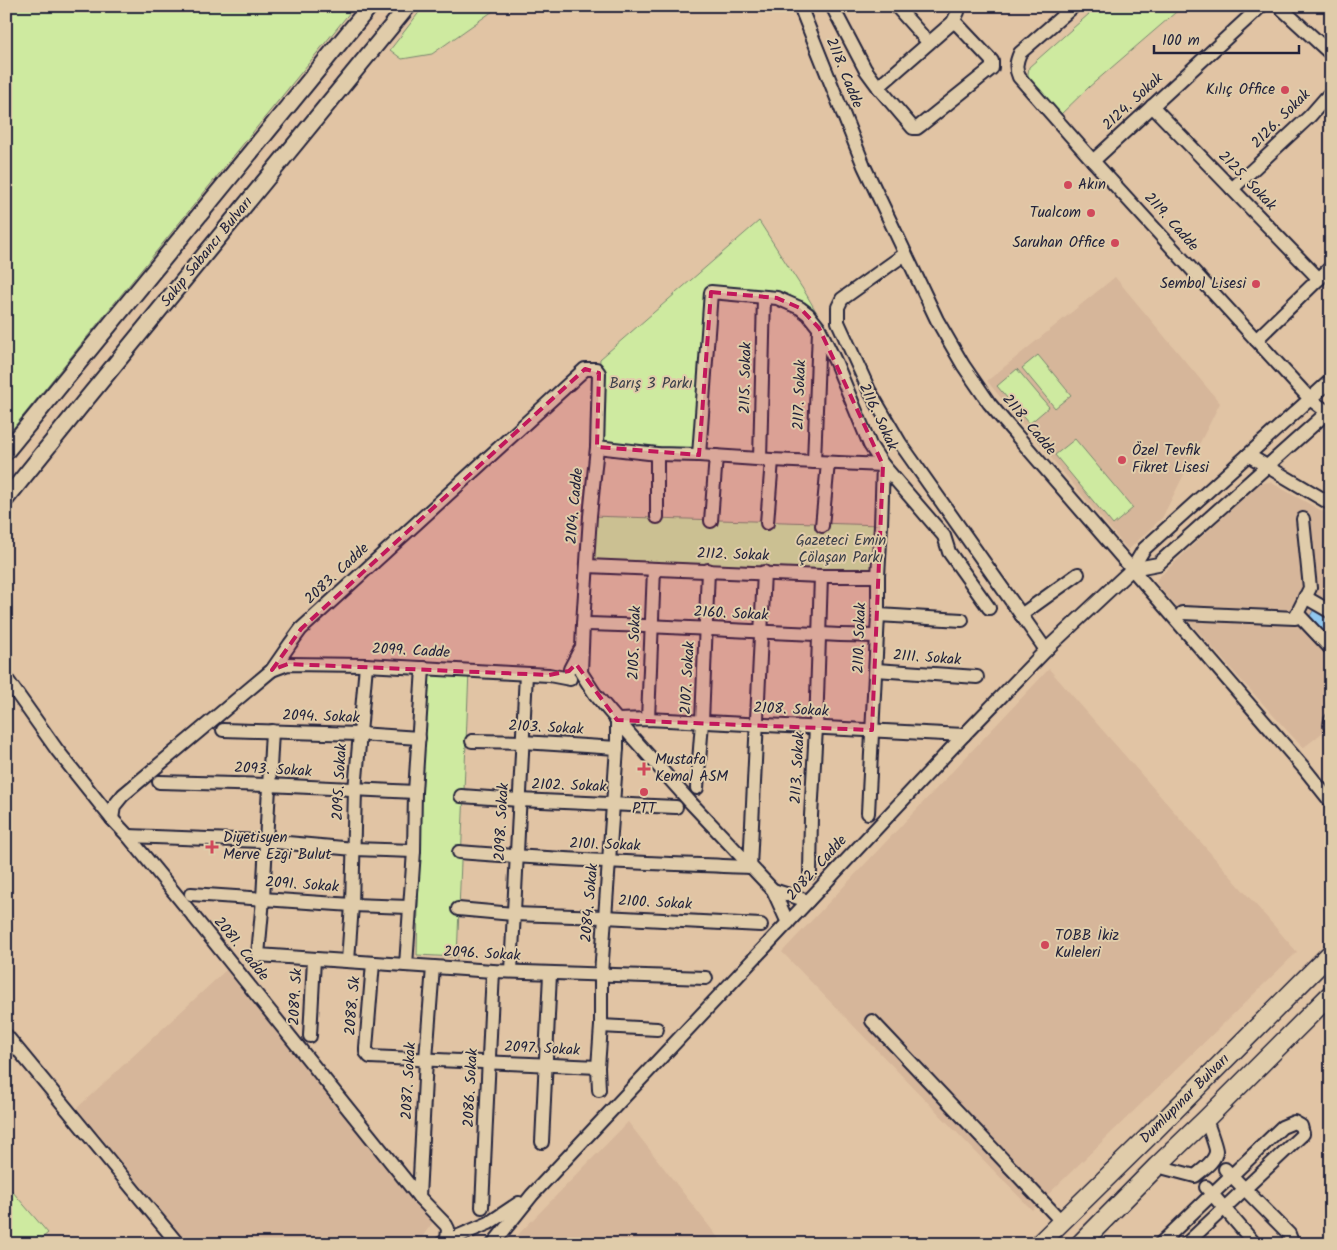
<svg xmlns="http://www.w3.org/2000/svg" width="1337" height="1250" font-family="Kalam,sans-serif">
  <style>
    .built { fill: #d6b69a }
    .green { fill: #ceeaa0; stroke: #78866e }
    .water { fill: #91c8ef; stroke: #6586a7 }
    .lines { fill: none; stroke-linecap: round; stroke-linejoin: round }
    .minor-casing { stroke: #22223b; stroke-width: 16 }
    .major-casing { stroke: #22223b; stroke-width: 19 }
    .highway-casing { stroke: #22223b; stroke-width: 21 }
    .minor { stroke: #e0ccaa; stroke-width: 12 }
    .major { stroke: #e0ccaa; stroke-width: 15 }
    .highway { stroke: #e0ccaa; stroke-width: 18 }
    .marked { fill: #c2185b; fill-opacity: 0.2; stroke: #c2185b; stroke-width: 4; stroke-dasharray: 10 6; stroke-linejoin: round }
    .poi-dot { fill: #d1495b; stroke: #e0ccaa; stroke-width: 2 }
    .labels { text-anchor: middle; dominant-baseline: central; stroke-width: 4; stroke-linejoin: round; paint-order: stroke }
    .street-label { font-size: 15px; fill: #22223b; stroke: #e0ccaa }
    .poi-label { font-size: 15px; fill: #22223b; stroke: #e0ccaa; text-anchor: start }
    .park-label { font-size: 15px; fill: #3c404a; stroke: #e0ccaa }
  </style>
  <rect width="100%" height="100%" fill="#e1c4a4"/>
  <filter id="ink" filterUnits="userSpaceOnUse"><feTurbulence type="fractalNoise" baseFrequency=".02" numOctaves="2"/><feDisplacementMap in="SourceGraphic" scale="10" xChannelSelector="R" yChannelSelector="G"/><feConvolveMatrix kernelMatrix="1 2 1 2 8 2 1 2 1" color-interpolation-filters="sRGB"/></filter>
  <g filter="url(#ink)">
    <g class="built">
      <polygon points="1115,277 1220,403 1162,518 1128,550 987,381"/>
      <polygon points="1270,482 1331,516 1331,726 1303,748 1232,670 1159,587 1156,582 1157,579 1258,484"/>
      <polygon points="1049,669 1297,952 1032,1210 782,952"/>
      <polygon points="226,970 433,1222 417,1244 188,1244 77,1108"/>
      <polygon points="628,1122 723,1244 509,1244"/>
    </g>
    <g class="green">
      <polygon points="6,6 355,6 6,437"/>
      <polygon points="424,6 500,6 432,54 402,59 390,50"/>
      <polygon points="1098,6 1183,6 1089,87 1058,117 1028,85 1028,74 1029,67"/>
      <polygon points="759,221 806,294 821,320 800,308 711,292 699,455 597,447 599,373 600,359"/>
      <polygon points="1038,355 1071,395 1055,408 1022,368"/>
      <polygon points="1017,369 1049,407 1029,424 997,386"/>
      <polygon points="1075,439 1133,508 1113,525 1055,455"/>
      <polygon points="590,516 881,525 878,576 587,566"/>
      <polygon points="423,668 469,671 457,957 417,955"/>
      <polygon points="6,1184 48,1233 35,1244 6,1244"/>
    </g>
    <polygon class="water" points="1315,608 1331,618 1331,640 1310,616"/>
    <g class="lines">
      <g class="minor-casing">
        <g id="minor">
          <polyline points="800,6 864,166 937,320 963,365 989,403 1005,422 1304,768 1331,802"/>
          <polyline points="832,6 865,69 879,88"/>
          <polyline points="896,6 928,42"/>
          <path d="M1074,6L1020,53C1016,62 1015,68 1019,77L1093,161L1310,399L1331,415"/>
          <polyline points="1279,6 1331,54"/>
          <polygon points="953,22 958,25 992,61 992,68 921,125 917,128 913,128 879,88 883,83"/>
          <polyline points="953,22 958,12 958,6"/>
          <polyline points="1152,106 1319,279"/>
          <polyline points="1093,161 1261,6"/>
          <polyline points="1232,189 1310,116 1331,92"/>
          <polyline points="905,254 842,299 838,307 838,322 869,390 900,443 1046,650"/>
          <polyline points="1256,340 1331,267"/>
          <polyline points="597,447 657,454 699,455 772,460 883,465 881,525 878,576 878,615 868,813"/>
          <polyline points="657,454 657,517"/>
          <polyline points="699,455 711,292 777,298 800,308 808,314 819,328 836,363 870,445 883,465 944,536 949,552 989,608"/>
          <polyline points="1248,455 1331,504"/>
          <polyline points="760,459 764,297"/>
          <polyline points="814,462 819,330"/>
          <polyline points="711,521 716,456"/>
          <polyline points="767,523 772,460"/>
          <polyline points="822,526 828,463"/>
          <polyline points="587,566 821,576 878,576"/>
          <polyline points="1132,569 1158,564 1331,409"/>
          <polyline points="1305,597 1331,612"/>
          <polyline points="1182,613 1295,618 1310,588 1303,519"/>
          <polyline points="1297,613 1331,649"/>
          <polyline points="878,615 962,620"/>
          <polyline points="1021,615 1078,574"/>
          <path d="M583,624C681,626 779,634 877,636"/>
          <polyline points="570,669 580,650"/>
          <polyline points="272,670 288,664 366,665 549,675 570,679"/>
          <polyline points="876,670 977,677"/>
          <polyline points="582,674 595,694 617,720 692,804 773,890 788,923"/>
          <polyline points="6,678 57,750 112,819 128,836 182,902 419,1197 446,1225 448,1229 447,1240"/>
          <polyline points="648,719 654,569"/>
          <polyline points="1330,726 1331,720"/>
          <polyline points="223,730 359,734 419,738"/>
          <polyline points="272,731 263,899 258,955 493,971 706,978"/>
          <polyline points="472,741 523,742 617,748"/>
          <polyline points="159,782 268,785 415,792"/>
          <polyline points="697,788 702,722 708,570"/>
          <polyline points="461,796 519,800 676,807"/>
          <polyline points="112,819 114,806 123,795 272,670 290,644 301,629 585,369 596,369 599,373 597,447 590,516 583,624 581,672"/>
          <polyline points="128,836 265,841 354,849 414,851"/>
          <path d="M459,852C555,860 653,863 750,867L764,572"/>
          <polyline points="810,873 811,816 816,728 821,576"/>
          <polyline points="773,890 808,901"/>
          <polyline points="191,894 352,905 409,907"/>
          <polyline points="458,909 513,914 604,917 761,925"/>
          <polyline points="348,961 352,905 355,790 366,665"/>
          <polyline points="373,963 366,1048 366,1052 370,1057 598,1067"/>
          <polyline points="406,965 414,851 415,792 423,668"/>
          <polyline points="511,971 526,674"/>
          <polyline points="872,1021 1062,1222"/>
          <polyline points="601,1026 657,1029"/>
          <polyline points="6,1035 178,1244"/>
          <polyline points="310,1036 314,959"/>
          <polyline points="599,1090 598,1067 601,1026 601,974 617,748 617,720 648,719 964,735"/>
          <polyline points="542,1142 550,974"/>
          <path d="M1157,1166L1195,1176C1202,1170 1216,1161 1216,1151C1216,1146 1208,1126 1206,1119"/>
          <polyline points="1225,1169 1289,1234 1292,1242 1291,1244"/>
          <polyline points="1206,1187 1255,1244"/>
          <polyline points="419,1197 426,1059 433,967"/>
          <polyline points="482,1207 493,971"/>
          <polyline points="442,1243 489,1223 519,1203"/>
          <polyline points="493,1244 532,1195 964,735 1051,645 1132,569 1144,549 1331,380"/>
          <polyline points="1160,1244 1282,1127 1294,1122 1301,1126 1303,1134 1186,1244"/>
        </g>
      </g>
      <g class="major-casing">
        <g id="major">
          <polyline points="6,452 370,6"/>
          <polyline points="6,499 80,407 408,6"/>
        </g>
      </g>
      <g class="highway-casing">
        <g id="highway">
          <polyline points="1039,1244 1148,1137 1331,953"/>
          <polyline points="1080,1244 1157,1166 1206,1119 1331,994"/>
        </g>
      </g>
      <use href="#minor" class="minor"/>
      <use href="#major" class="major"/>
      <use href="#highway" class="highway"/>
    </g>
  </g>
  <path class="marked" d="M711,292L777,298L800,308L819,328L883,465L872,730L617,720L576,664L569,671L549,675L288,664L272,670L301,629L585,369L599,373L597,447L699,455Z"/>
  <g class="poi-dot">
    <circle cx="1285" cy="90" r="5"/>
    <circle cx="1068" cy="185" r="5"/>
    <circle cx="1091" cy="213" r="5"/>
    <circle cx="1115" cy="243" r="5"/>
    <circle cx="1256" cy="284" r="5"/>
    <circle cx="1122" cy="460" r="5"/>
    <path d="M641.5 761.5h5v5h5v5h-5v5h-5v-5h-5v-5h5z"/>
    <circle cx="644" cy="792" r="5"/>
    <path d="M209.5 839.5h5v5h5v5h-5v5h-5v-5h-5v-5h5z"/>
    <circle cx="1045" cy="945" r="5"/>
  </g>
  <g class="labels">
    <g class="street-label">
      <text transform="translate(844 73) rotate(68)">2118. Cadde</text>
      <text transform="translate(1133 102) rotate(-43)">2124. Sokak</text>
      <text transform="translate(1281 119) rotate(-45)">2126. Sokak</text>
      <text transform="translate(1247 181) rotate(46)">2125. Sokak</text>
      <text transform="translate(1171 222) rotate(48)">2119. Cadde</text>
      <text transform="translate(207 252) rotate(-51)">Sakıp Sabancı Bulvarı</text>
      <text transform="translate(746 378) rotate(-89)">2115. Sokak</text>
      <text transform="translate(800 395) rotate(-88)">2117. Sokak</text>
      <text transform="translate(878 417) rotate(65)">2116. Sokak</text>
      <text transform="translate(1029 425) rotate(50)">2118. Cadde</text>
      <text transform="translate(575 506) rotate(-85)">2104. Cadde</text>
      <text transform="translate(733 555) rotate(2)">2112. Sokak</text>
      <text transform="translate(337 574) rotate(-43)">2083. Cadde</text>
      <text transform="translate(731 614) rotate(3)">2160. Sokak</text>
      <text transform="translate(860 638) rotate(-88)">2110. Sokak</text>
      <text transform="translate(635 643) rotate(-88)">2105. Sokak</text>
      <text transform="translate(411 651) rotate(3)">2099. Cadde</text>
      <text transform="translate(927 658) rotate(4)">2111. Sokak</text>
      <text transform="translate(688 678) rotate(-87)">2107. Sokak</text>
      <text transform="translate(791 710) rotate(3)">2108. Sokak</text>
      <text transform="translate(321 717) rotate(2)">2094. Sokak</text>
      <text transform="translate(546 728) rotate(3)">2103. Sokak</text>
      <text transform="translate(798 768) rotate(-87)">2113. Sokak</text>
      <text transform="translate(273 770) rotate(3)">2093. Sokak</text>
      <text transform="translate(340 782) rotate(-87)">2095. Sokak</text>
      <text transform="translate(569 786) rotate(2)">2102. Sokak</text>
      <text transform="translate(502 822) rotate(-87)">2098. Sokak</text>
      <text transform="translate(605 845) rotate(2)">2101. Sokak</text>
      <text transform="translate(817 868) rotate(-48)">2082. Cadde</text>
      <text transform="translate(302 885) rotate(4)">2091. Sokak</text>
      <text transform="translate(590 903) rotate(-85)">2084. Sokak</text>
      <text transform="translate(655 903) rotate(3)">2100. Sokak</text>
      <text transform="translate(241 949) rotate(51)">2081. Cadde</text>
      <text transform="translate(482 954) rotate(3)">2096. Sokak</text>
      <text transform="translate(296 997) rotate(-87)">2089. Sk</text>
      <text transform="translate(353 1006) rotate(-85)">2088. Sk</text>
      <text transform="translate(542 1049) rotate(3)">2097. Sokak</text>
      <text transform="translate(409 1081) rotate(-87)">2087. Sokak</text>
      <text transform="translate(471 1088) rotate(-87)">2086. Sokak</text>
      <text transform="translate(1185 1099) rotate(-45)">Dumlupınar Bulvarı</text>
    </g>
    <g class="poi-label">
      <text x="1275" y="90" text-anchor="end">Kılıç Office</text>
      <text x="1078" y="185">Akın</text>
      <text x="1081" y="213" text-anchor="end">Tualcom</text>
      <text x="1105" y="243" text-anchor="end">Saruhan Office</text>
      <text x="1246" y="284" text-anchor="end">Sembol Lisesi</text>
      <text x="1132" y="451">Özel Tevfik<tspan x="1132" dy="17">Fikret Lisesi</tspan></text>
      <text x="655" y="760">Mustafa<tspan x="655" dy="17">Kemal ASM</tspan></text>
      <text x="644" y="809" text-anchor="middle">PTT</text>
      <text x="223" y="838">Diyetisyen<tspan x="223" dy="17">Merve Ezgi Bulut</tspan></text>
      <text x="1055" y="936">TOBB İkiz<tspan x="1055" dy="17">Kuleleri</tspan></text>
    </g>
    <g class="park-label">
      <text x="651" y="384">Barış 3 Parkı</text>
      <text x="841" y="541">Gazeteci Emin<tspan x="841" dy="17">Çölaşan Parkı</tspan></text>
    </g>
  </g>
  <rect width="1337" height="1250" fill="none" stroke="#e0ccaa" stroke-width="25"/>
  <rect x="12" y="12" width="1312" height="1225" fill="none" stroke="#22223b" stroke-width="2" filter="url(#ink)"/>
  <path d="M1154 45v8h145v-8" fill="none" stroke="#22223b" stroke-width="2.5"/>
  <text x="1162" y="45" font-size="15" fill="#22223b" stroke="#e0ccaa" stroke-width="4" paint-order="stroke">100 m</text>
</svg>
